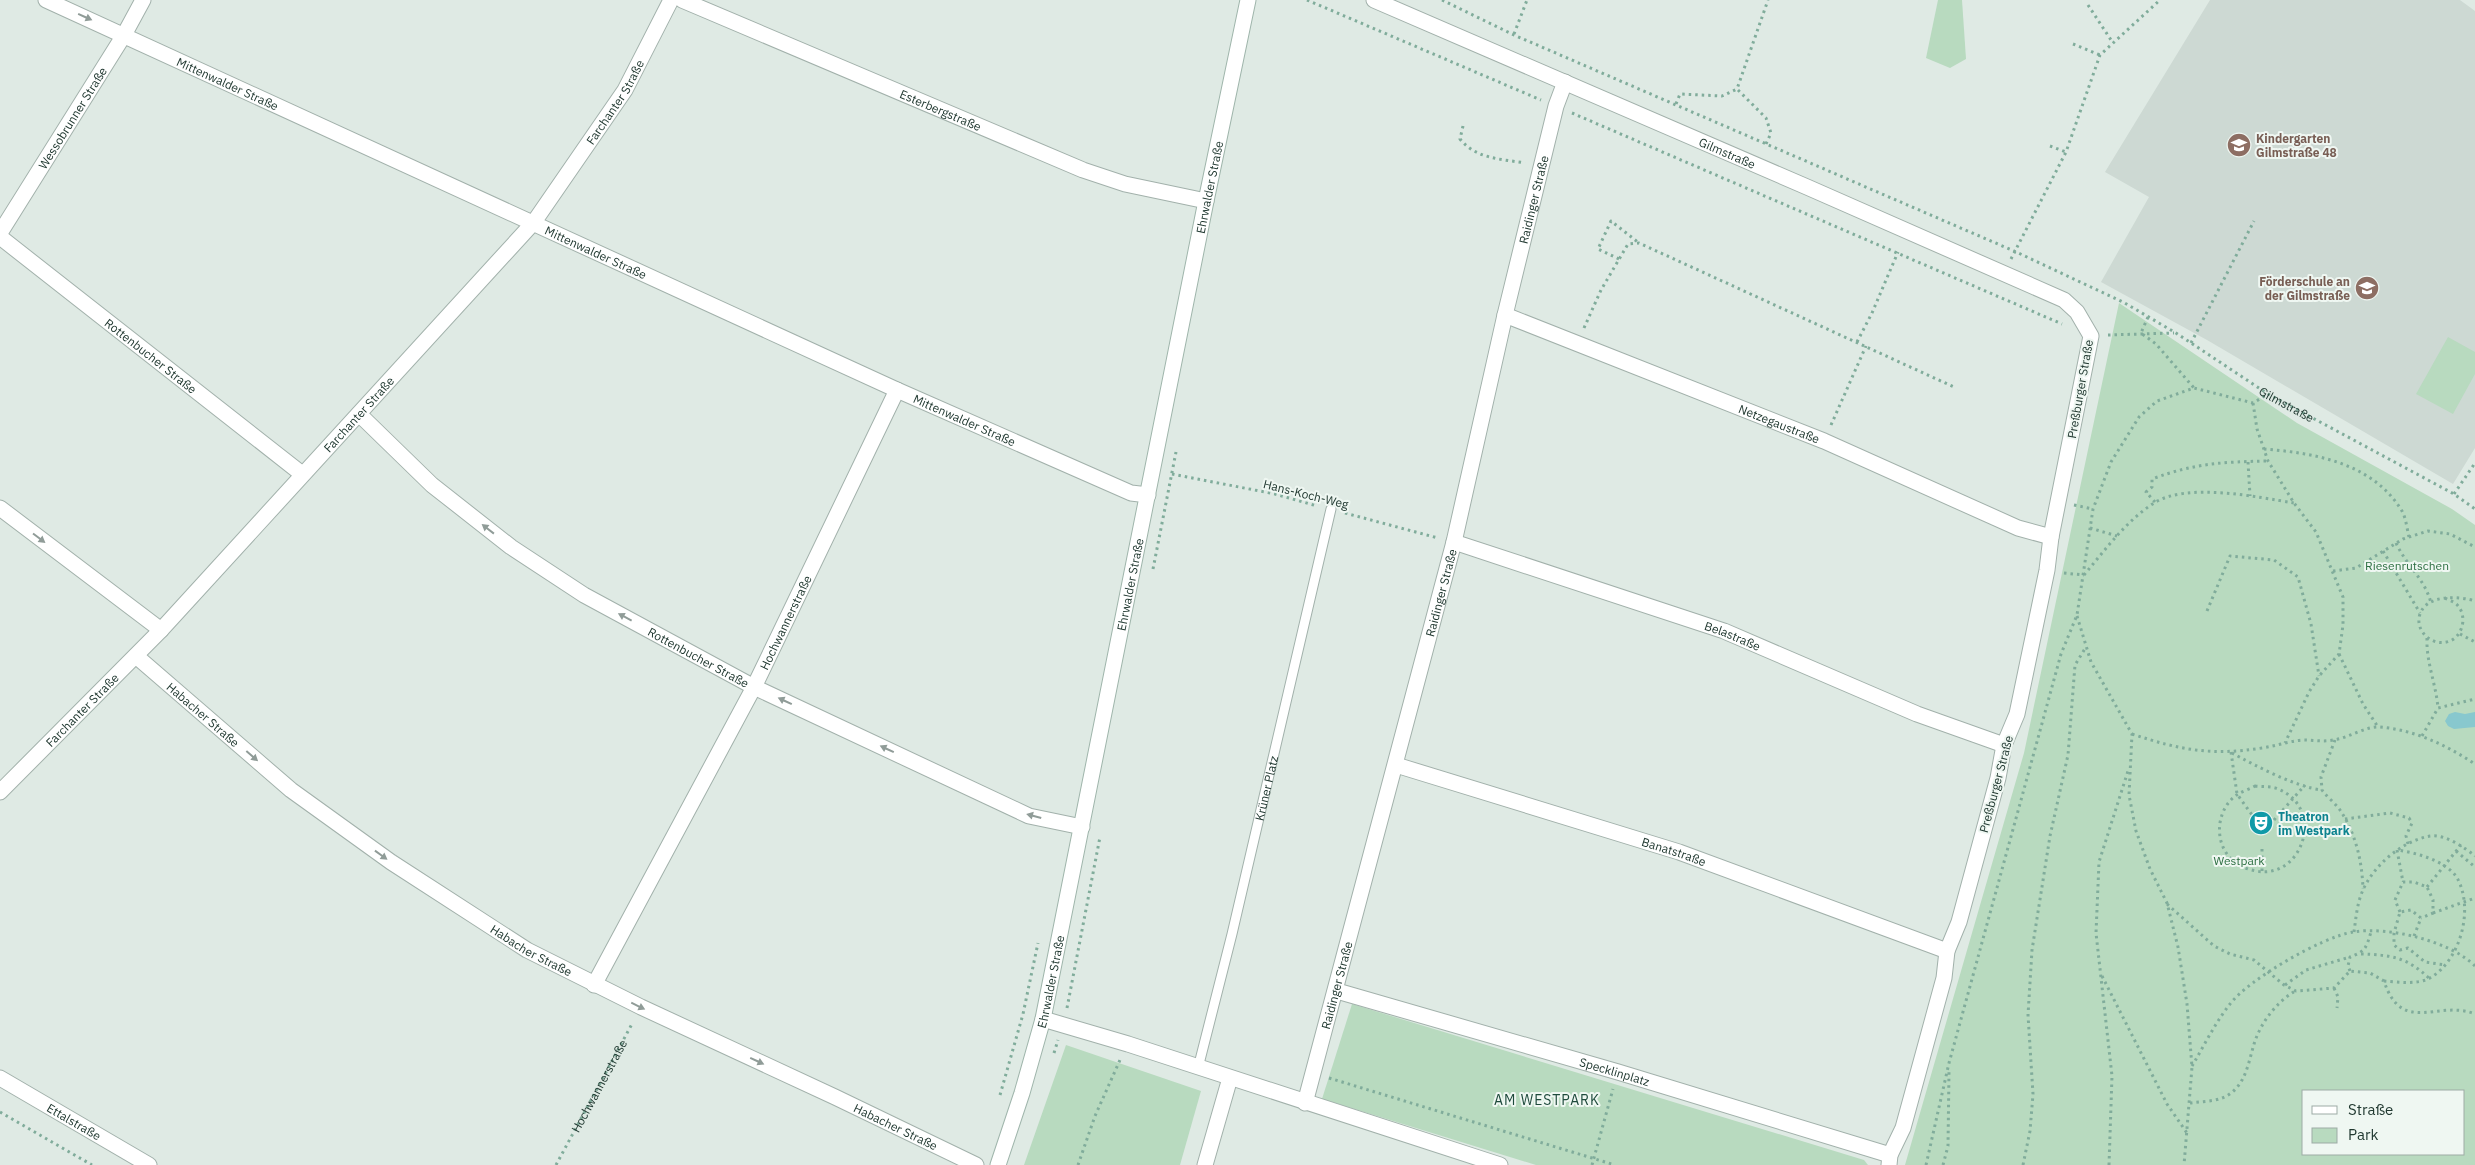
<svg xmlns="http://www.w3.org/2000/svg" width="2475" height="1165" font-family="'IBM Plex Sans',sans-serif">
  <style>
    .built { fill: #cdd9d3 }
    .green { fill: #b8dabf; fill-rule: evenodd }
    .water { fill: #88c8ce }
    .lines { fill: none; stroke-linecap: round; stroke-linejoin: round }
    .lane-casing { stroke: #a2b1ab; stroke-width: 11 }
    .street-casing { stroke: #a2b1ab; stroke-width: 17 }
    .secondary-casing { stroke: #9fb5ab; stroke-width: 17 }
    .path { stroke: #80ac9b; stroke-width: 3; stroke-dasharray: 2.5 4; stroke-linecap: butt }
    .lane { stroke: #fff; stroke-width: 9 }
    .street { stroke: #fff; stroke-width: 15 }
    .secondary { stroke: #fff; stroke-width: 15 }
    .oneway { fill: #909c98 }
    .labels { text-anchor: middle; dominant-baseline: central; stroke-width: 4; stroke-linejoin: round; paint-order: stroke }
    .street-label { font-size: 12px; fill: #213931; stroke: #eff7f2 }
    .education-label { font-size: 12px; font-weight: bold; fill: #785e54; stroke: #eff7f2; text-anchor: start }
    .park-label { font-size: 12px; fill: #2c6e41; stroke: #eff7f2 }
    .culture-label { font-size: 12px; font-weight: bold; fill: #0d838f; stroke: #eff7f2; text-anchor: start }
    .neighbourhood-label { font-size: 14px; letter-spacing: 1px; fill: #1e4a3c; stroke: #eff7f2 }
  </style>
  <rect width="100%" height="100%" fill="#dfeae4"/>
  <polygon class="built" points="2210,0 2460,0 2475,11 2475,448 2453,484 2207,340 2101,282 2149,197 2105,172"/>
  <g class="green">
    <polygon points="1938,0 1962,0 1966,59 1950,68 1926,58"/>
    <path d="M2119,303L2297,423L2452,509L2475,525V1165H1905L2024,753ZM2304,1091H2464V1154H2304Z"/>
    <polygon points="2448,337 2475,352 2475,374 2453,414 2416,394"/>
    <polygon points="1352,1004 1864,1160 1868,1165 1536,1165 1322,1099"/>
    <polygon points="1066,1045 1201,1091 1180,1165 1024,1165"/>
  </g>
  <polygon class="water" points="2455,712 2465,714 2475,712 2475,727 2454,729 2448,726 2445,721 2449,714"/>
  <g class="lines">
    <g class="lane-casing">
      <g id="lane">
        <path id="s3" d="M1198,1068L1232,934L1331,509"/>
      </g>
    </g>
    <g class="street-casing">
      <g id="street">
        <path id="s4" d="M46,0L897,390L1131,493L1148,495"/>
        <path id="s5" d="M682,0L1083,170L1125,184L1206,201"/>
        <path id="s6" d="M1374,0L1807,187L2064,300L2077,312L2091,336L2051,537L2047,570L2017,714L2004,745L1998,778L1959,922L1947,951L1944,978L1903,1128L1890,1155L1889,1165"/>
        <path id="s7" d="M0,233L124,35L143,0"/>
        <path id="s8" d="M0,237L302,474"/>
        <path id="s9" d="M1505,315L1824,441L2018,528L2051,537"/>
        <path id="s10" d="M359,414L432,485L511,547L584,595L754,687L1029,816L1082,827"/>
        <polyline points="0,508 161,630"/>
        <path id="s11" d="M1454,542L1724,631L1917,714L2004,745"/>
        <path id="s12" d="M136,656L291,790L391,862L527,950L641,1007L835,1097L976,1165"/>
        <path id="s13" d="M1396,765L1679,852L1947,951"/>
        <path id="s14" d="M0,792L161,630L534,222L625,90L671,0"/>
        <path id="s15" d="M594,985L754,687L897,390"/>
        <path id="s16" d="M1337,991L1618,1072L1890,1155"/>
        <polyline points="1043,1019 1128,1044 1500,1165"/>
        <path id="s17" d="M0,1078L149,1165"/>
        <path id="s18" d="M1305,1103L1454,542L1505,315L1556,106L1565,82"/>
        <polyline points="1205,1165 1230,1078"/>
      </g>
    </g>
    <g class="secondary-casing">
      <g id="secondary">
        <path id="s19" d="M998,1165L1022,1093L1043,1019L1206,201L1248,0"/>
      </g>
    </g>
    <g class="path">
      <polyline points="1307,0 1541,100"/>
      <path id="s1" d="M1442,0L1514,35L2014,251L2123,302L2176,333L2268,394L2454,494L2475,509"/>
      <polyline points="2088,5 2113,43"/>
      <polyline points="1514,34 1527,0"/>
      <polyline points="2073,44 2100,55"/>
      <polyline points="1676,104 1680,94 1722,96 1737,89"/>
      <polyline points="1572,113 2062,324"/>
      <path d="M1463,126L1460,139C1476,159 1501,159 1525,163"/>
      <polyline points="1766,144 1771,133 1766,118 1737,89 1768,0"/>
      <polyline points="2050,146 2066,152"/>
      <polyline points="1619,259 1598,249 1611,221 1639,243"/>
      <polyline points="2011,259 2066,152 2100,55 2160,0"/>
      <polyline points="2148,317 2141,333 2156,344 2194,388"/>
      <polyline points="1584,328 1601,290 1628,244 1639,243 1954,387"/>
      <polyline points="2108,335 2174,333"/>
      <polyline points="1857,342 1872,313 1898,252"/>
      <polyline points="2191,343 2254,221"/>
      <polyline points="2253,403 2257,429 2268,461 2294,503 2316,532 2343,597 2343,625 2339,654 2319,676 2309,692 2285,743"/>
      <polyline points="1831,425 1866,346"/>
      <path d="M2264,449C2315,453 2373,463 2402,511C2406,518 2407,529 2409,537"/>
      <polyline points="2248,462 2250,496"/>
      <polyline points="1172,474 1275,494 1317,506"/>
      <polyline points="2454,494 2475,463"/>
      <path d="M2155,502L2146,492L2152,487V479C2195,463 2223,462 2268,461"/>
      <polyline points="2074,505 2093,509"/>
      <polyline points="1345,513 1438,538"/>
      <polyline points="2090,528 2117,536"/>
      <path d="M2396,543C2406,565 2425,579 2431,603"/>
      <polyline points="2383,551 2420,613"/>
      <polyline points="1153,569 1176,452"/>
      <polyline points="2333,571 2356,568 2403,539 2428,531 2450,534 2475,547"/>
      <polyline points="2064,573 2084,575"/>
      <path d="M2084,575C2105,550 2126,521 2154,503C2187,482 2257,497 2294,503"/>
      <path d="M2445,598C2448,600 2452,601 2455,603C2468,613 2464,635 2450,641C2433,648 2414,631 2420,614C2427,594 2459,596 2475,601"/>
      <polyline points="2207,611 2230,556 2274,560 2298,577 2311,624 2319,676"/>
      <polyline points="2077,616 2091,662 2132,734 2129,795 2136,831 2150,869 2167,903 2178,947 2187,1004 2192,1067 2184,1165"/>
      <polyline points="2460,634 2475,642"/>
      <path d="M2427,638C2426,662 2436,684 2438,708"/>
      <polyline points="2339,654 2363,704 2378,727"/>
      <path d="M2132,734C2180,750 2211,756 2262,748C2276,746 2289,741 2303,740C2313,740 2323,742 2333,740C2349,738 2365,726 2380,727C2415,730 2446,745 2475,764"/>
      <polyline points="2422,736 2438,708 2475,699"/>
      <path d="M2335,740L2321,777L2322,790C2327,797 2335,803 2340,810C2356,834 2362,861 2363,889"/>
      <polyline points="2231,752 2237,794 2255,819"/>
      <path d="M2232,753C2256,766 2296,787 2322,790"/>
      <path d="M2255,786C2263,787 2272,786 2278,789C2326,808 2303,880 2256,871C2245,869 2234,864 2227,854C2214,836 2218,807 2238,794C2243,791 2250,789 2255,786Z"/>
      <polyline points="2345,819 2390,813 2409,818 2412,823 2406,836 2408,844"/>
      <polyline points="2274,820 2305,785"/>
      <polyline points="2262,849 2262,873"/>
      <polyline points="2456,851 2475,867"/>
      <polyline points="2427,887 2461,845"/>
      <path d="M2167,904L2214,946L2230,954L2254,960L2284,985L2296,991L2334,988L2350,971L2370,973L2384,981C2402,1036 2438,999 2475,1014"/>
      <polyline points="2400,912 2395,900 2403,882 2414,882 2427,887 2433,900 2433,913 2421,918"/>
      <polyline points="2433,913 2475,898"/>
      <path d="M2354,932C2356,918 2357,903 2363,890C2374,865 2402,841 2430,836C2445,834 2464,847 2475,856"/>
      <polyline points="2414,936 2421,918 2411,910 2400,912 2394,933 2394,945 2400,950 2408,948 2425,962 2445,965"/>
      <path d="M2361,954C2392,955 2406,957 2429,978"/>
      <path d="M2350,971L2348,966L2350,957C2366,951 2366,948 2371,932"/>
      <polyline points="2102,976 2167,1104 2187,1133"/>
      <path d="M2384,981C2398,982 2417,985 2430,978C2461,960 2475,907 2456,876C2443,860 2417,853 2397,850L2403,882"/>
      <polyline points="2285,985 2306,970 2350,957"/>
      <polyline points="2334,988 2338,997 2337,1008"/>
      <polyline points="1067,1008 1100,837"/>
      <polyline points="1054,1053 1058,1040"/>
      <path d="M2192,1066C2204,1046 2215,1023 2230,1004C2249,979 2322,937 2353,932C2388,926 2450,941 2475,966"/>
      <polyline points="1329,1078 1615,1165"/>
      <polyline points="1000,1095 1023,1014 1038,943"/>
      <path d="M2190,1103C2204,1101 2220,1102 2231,1093C2247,1081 2249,1059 2255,1041C2262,1021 2277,1002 2295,991"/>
      <polyline points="0,1112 92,1165"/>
      <path id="s2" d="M556,1165L633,1022"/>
      <polyline points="1078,1165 1095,1116 1120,1060"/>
      <polyline points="1592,1165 1613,1089"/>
      <polyline points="1926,1165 1949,1063 2061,654 2077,615 2093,509 2111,462 2139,417 2157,401 2194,388 2253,403 2268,394"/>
      <polyline points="1943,1165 1948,1146 1949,1071"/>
      <polyline points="2023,1165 2030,1131 2033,1094 2028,1015 2032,950 2050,836 2068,755 2075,665 2086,647"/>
      <polyline points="2109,1165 2112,1076 2096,933 2099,862 2128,771"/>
    </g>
    <use href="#lane" class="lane"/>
    <use href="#street" class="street"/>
    <use href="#secondary" class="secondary"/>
  </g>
  <defs><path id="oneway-solid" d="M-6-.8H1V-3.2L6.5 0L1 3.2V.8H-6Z" transform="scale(1.25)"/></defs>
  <g class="oneway">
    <use href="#oneway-solid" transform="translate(85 17) rotate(24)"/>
    <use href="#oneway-solid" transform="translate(488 529) rotate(-142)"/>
    <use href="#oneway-solid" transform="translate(39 538) rotate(37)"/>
    <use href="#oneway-solid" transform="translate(625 617) rotate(-152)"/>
    <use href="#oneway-solid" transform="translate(785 701) rotate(-155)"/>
    <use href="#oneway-solid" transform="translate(887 749) rotate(-155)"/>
    <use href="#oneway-solid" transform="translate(252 756) rotate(41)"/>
    <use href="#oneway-solid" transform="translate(1034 816) rotate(-165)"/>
    <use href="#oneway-solid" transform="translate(381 855) rotate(36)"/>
    <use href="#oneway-solid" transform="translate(638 1006) rotate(26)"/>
    <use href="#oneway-solid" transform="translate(757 1061) rotate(25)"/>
  </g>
  <defs>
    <g id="school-disc" transform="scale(1.25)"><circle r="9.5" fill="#8d6e63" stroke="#eff7f2"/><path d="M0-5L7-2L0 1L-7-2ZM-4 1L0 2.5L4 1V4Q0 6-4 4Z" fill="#fff"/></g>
    <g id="theatre-disc" transform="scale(1.25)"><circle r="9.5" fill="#0f9aa8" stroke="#eff7f2"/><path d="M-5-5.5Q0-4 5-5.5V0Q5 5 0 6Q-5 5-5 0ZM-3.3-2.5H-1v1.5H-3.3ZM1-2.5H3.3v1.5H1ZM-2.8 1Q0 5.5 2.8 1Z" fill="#fff"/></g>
  </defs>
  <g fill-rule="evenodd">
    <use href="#school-disc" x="2239" y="145"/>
    <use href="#school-disc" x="2367" y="288"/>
    <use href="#theatre-disc" x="2261" y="823"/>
  </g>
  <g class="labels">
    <g class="street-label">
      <text stroke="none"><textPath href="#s4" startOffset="200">Mittenwalder Straße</textPath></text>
      <text stroke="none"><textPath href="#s14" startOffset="926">Farchanter Straße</textPath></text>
      <text stroke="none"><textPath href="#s5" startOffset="281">Esterbergstraße</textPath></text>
      <text stroke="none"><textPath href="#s7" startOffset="136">Wessobrunner Straße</textPath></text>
      <text stroke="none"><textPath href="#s6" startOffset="385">Gilmstraße</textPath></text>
      <text stroke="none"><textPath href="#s19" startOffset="1001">Ehrwalder Straße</textPath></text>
      <text stroke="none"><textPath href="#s18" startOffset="932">Raidinger Straße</textPath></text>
      <text stroke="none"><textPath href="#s4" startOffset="605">Mittenwalder Straße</textPath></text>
      <text stroke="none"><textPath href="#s8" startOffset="192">Rottenbucher Straße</textPath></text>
      <text transform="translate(2080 389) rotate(-80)">Preßburger Straße</text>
      <text stroke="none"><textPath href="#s1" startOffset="938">Gilmstraße</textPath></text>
      <text stroke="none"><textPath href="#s14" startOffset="521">Farchanter Straße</textPath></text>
      <text stroke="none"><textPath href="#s4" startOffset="1010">Mittenwalder Straße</textPath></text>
      <text stroke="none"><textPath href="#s9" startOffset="295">Netzegaustraße</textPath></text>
      <text transform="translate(1306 494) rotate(14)">Hans-Koch-Weg</text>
      <text stroke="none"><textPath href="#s19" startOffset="596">Ehrwalder Straße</textPath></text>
      <text stroke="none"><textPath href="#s18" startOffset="528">Raidinger Straße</textPath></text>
      <text stroke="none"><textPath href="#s15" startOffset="410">Hochwannerstraße</textPath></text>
      <text stroke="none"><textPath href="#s11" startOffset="294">Belastraße</textPath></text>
      <text stroke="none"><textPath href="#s10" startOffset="420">Rottenbucher Straße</textPath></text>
      <text stroke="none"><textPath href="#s14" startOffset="116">Farchanter Straße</textPath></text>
      <text stroke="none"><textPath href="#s12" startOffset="89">Habacher Straße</textPath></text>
      <text transform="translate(1996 784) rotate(-75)">Preßburger Straße</text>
      <text stroke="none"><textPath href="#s3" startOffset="288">Krüner Platz</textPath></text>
      <text stroke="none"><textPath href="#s13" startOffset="291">Banatstraße</textPath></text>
      <text stroke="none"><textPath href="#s12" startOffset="494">Habacher Straße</textPath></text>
      <text stroke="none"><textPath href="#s19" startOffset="191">Ehrwalder Straße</textPath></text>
      <text stroke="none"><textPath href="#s18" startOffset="122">Raidinger Straße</textPath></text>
      <text stroke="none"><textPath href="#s16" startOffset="289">Specklinplatz</textPath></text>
      <text stroke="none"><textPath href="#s2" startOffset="90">Hochwannerstraße</textPath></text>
      <text stroke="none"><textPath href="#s17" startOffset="86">Ettalstraße</textPath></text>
      <text stroke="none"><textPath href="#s12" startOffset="899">Habacher Straße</textPath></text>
    </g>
    <g class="education-label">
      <text x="2256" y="138">Kindergarten<tspan x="2256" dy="14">Gilmstraße 48</tspan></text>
      <text x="2350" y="281" text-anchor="end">Förderschule an<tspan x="2350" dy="14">der Gilmstraße</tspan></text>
    </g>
    <g class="park-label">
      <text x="2407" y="565">Riesenrutschen</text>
      <text x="2239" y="860">Westpark</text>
    </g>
    <g class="culture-label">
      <text x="2278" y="816">Theatron<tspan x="2278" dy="14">im Westpark</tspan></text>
    </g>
    <g class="neighbourhood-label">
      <text x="1547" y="1100">AM WESTPARK</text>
    </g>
  </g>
  <rect x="2302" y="1090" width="162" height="65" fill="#eff7f2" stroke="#9daba5"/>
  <rect x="2312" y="1106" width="25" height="8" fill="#ffffff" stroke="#9daba5"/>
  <text x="2348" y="1115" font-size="15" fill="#213931">Straße</text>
  <rect x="2312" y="1128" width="25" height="15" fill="#b8dabf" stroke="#9daba5"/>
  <text x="2348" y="1140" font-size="15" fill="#213931">Park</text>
</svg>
